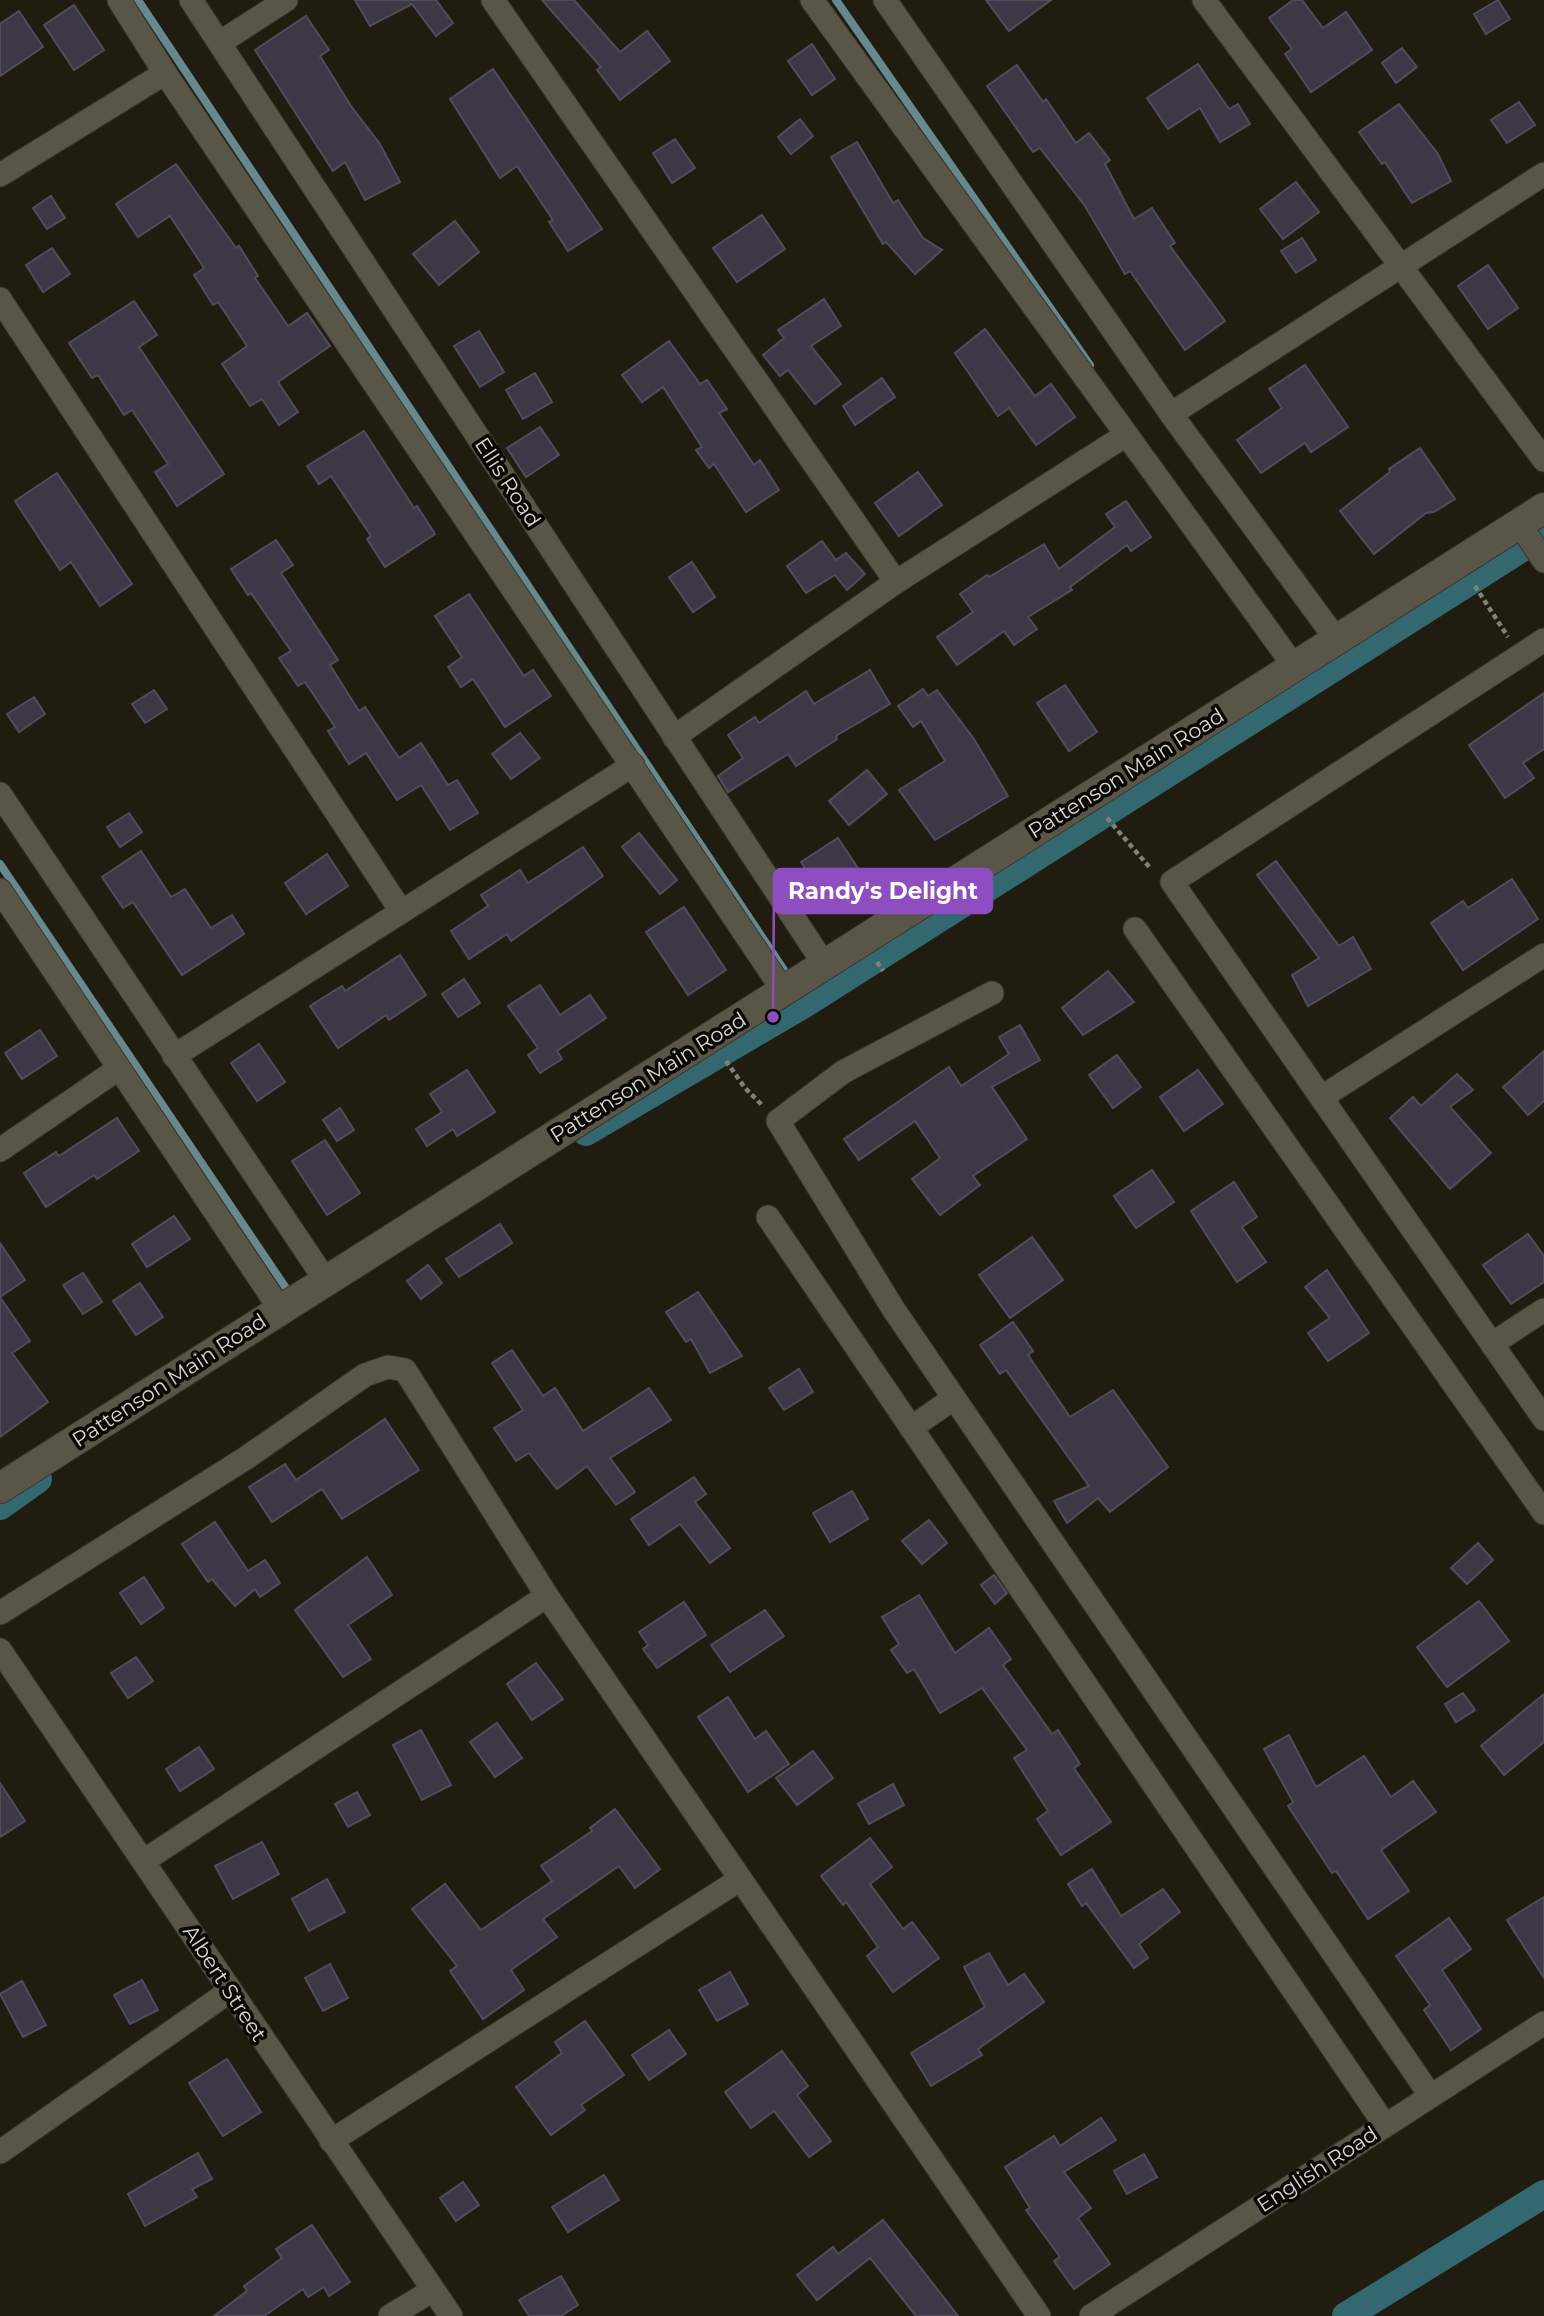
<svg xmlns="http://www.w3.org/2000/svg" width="1544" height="2316" font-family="Montserrat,sans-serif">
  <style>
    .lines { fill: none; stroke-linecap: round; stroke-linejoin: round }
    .stream { stroke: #65898c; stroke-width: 8 }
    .canal { stroke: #336870; stroke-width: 28 }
    .building { fill: #3c3846; stroke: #504c5b; stroke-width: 2 }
    .minor-casing { stroke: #38352e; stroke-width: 25 }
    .tertiary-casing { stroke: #38352e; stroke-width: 32 }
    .path { stroke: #838176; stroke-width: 4.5; stroke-dasharray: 5 3.5; stroke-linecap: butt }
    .minor { stroke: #5a5647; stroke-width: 23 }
    .tertiary { stroke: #5a5647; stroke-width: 30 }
    .labels { text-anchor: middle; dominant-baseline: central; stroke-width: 7; stroke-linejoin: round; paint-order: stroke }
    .street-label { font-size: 21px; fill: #d9d7ce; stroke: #090804 }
    .leader { fill: none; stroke: #8e4ec2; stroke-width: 2.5 }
    .callout-dot { fill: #8e4ec2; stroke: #090804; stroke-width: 2.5 }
    .callout { fill: #8e4ec2; stroke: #8e4ec2; stroke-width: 2.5 }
    .callout-label { font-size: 23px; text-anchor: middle; font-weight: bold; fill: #fff }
  </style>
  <rect width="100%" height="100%" fill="#201d10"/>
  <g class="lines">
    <g class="stream">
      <polyline points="138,0 790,979"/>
      <polyline points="836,0 1090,365"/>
      <polyline points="1302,669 1311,682"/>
      <polyline points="0,864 292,1297"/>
      <polyline points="797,990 806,1003"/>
    </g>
    <g class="canal">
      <polyline points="586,1132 806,1003 1544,534"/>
      <polyline points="0,1506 38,1479"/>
      <polyline points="1346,2316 1544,2194"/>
    </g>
  </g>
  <g class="building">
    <polygon points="355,0 436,0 453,23 436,36 412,4 370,26"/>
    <polygon points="542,0 574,0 620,52 647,31 670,61 620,100 597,70 601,67"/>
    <polygon points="986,0 1051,0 1009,31"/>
    <polygon points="1293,0 1302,0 1323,28 1346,12 1372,50 1311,92 1285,54 1292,49 1269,18"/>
    <polygon points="1498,0 1510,19 1486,34 1474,14"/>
    <polygon points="74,5 104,50 74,70 44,25"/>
    <polygon points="19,11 43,47 0,76 0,24"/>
    <polygon points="306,16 329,50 320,56 351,106 380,144 400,182 365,200 345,162 333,171 255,50"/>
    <polygon points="812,44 835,79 812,95 788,61"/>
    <polygon points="1402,48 1417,67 1396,83 1382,63"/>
    <polygon points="1198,64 1229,109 1238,104 1250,124 1220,142 1200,108 1168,129 1147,98"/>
    <polygon points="1017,65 1043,102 1046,99 1076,143 1089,133 1110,160 1105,164 1134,219 1152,208 1175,243 1170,246 1225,321 1185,350 1130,271 1125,274 1085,206 1040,148 1033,152 987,86"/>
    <polygon points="493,69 602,229 568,251 549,222 553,220 517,166 500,178 450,99"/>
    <polygon points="1519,102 1535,125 1507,143 1491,120"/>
    <polygon points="1399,104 1438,154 1451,181 1412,203 1385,162 1382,164 1359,132"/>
    <polygon points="800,119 813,136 791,154 778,137"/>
    <polygon points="675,139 695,168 672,183 653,153"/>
    <polygon points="857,142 893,203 898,200 923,238 942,250 915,274 886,242 883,244 831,157"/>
    <polygon points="176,164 236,248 239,246 258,276 255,278 288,326 307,313 330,346 278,382 298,412 279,425 262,399 250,406 222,364 247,346 218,302 213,305 194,275 204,268 170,216 138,237 116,204"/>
    <polygon points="1296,182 1319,212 1283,239 1260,209"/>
    <polygon points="51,196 65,218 47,229 33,208"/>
    <polygon points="762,215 785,249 737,282 713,248"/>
    <polygon points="455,221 479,252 439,285 413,254"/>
    <polygon points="1302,238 1316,260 1296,273 1281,251"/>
    <polygon points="52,248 70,274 43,292 26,265"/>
    <polygon points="1488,265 1518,308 1488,329 1458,286"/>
    <polygon points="824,299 841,326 811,346 841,384 815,404 788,370 780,376 763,355 784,338 778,330"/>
    <polygon points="134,301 157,335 139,347 224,474 177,506 155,472 168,464 132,410 124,415 98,375 92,378 69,343"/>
    <polygon points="985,329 1035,396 1051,384 1075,417 1036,445 1009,408 998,416 955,353"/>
    <polygon points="479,331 504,372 480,387 454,346"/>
    <polygon points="669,341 700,384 707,380 727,409 719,413 754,465 760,460 779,490 746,512 714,464 709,468 696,450 702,447 663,387 642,402 622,375"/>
    <polygon points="1305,365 1348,427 1311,452 1305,443 1261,473 1237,440 1282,408 1269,389"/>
    <polygon points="535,373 552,402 523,419 506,390"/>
    <polygon points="882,378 895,397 855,425 843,406"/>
    <polygon points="540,427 559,455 526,477 507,448"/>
    <polygon points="364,431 414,508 417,506 435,534 385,567 367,539 371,536 331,476 319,484 307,466"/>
    <polygon points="1420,448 1455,499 1434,512 1426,513 1374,554 1340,511 1390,472 1389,469"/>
    <polygon points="918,472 942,505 899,536 875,503"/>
    <polygon points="57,473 132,584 100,606 71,562 60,570 15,501"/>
    <polygon points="1126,501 1151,537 1131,551 1127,545 1070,587 1072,590 1028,617 1037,629 1014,645 1004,631 957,665 937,637 973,612 960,594 987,575 989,577 1044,544 1059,569 1115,527 1106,514"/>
    <polygon points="276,540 293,565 281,573 338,660 330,665 359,711 365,707 399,758 421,743 448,785 457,780 478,813 450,830 421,785 397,800 366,753 349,764 328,731 335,727 305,682 298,686 279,658 291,651 251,593 248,595 231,569"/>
    <polygon points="822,541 836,560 846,553 865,574 847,590 835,575 806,593 787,566"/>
    <polygon points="692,562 715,597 693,612 669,577"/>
    <polygon points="469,594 524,676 533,670 551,696 505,727 473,679 461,687 448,667 462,657 435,616"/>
    <polygon points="870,670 890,704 836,736 837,739 796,766 788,754 728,792 718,776 743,758 728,735 755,717 759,723 806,691 814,704"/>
    <polygon points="1065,685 1097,732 1069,751 1037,703"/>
    <polygon points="923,689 928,696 937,690 974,739 1008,796 935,840 899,790 945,761 921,721 913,727 898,706"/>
    <polygon points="154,690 167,709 145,723 132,704"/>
    <polygon points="1544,693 1544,749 1523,763 1534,778 1505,798 1469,745"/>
    <polygon points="34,697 45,714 19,732 7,714"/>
    <polygon points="520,733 540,758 511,779 492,754"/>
    <polygon points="867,770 887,794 849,825 829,801"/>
    <polygon points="129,813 142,832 120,847 107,827"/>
    <polygon points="639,833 677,880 660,894 622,847"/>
    <polygon points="838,838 869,885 832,910 801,862"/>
    <polygon points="583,847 603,876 511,941 507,934 469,959 451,931 488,906 481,895 520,870 528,883"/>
    <polygon points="141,851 171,897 185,889 211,928 232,915 244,934 182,975 133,902 123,908 102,877"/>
    <polygon points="327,854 348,886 306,914 285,883"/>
    <polygon points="1276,861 1339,946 1353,937 1371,969 1308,1006 1292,975 1319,958 1257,875"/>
    <polygon points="1512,879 1538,919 1463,970 1431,923 1463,901 1468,908"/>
    <polygon points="684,907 726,970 688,995 646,932"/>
    <polygon points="400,955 426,995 389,1020 386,1015 338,1048 310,1006 342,986 345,991"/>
    <polygon points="1108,971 1134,1002 1083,1035 1062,1008"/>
    <polygon points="464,979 480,1003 458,1017 442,994"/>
    <polygon points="540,985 560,1015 590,995 606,1018 557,1051 562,1059 540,1073 528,1055 538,1048 508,1006"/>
    <polygon points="1020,1025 1040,1060 992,1087 1027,1139 973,1176 980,1185 940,1215 912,1179 940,1158 915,1121 859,1160 844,1139 949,1067 961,1086 1009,1054 999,1037"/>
    <polygon points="40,1030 57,1056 22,1079 5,1053"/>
    <polygon points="259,1044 285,1082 257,1101 231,1063"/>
    <polygon points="1544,1051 1544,1101 1528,1115 1503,1087"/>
    <polygon points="1117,1055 1141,1087 1113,1108 1089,1075"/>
    <polygon points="467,1070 495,1112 457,1136 453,1129 427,1146 416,1129 442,1112 430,1094"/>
    <polygon points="1198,1070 1223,1104 1184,1131 1160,1097"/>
    <polygon points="1457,1074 1473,1090 1450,1107 1491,1153 1450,1189 1390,1118 1413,1097 1421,1106"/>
    <polygon points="340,1108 354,1130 337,1141 323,1120"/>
    <polygon points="117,1118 139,1151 97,1179 94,1175 46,1207 24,1173 56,1152 59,1156"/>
    <polygon points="325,1140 360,1193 327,1215 292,1161"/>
    <polygon points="1152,1170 1174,1202 1136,1228 1114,1196"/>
    <polygon points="1234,1182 1257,1217 1242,1227 1266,1262 1237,1282 1191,1211"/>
    <polygon points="174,1216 190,1239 147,1267 132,1244"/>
    <polygon points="500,1224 512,1243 459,1277 446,1259"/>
    <polygon points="1528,1234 1544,1256 1544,1282 1511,1304 1483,1265"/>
    <polygon points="1032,1237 1063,1280 1010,1318 979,1275"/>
    <polygon points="0,1243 25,1280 0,1297"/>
    <polygon points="428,1265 442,1283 421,1299 407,1281"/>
    <polygon points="1327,1270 1369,1333 1328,1361 1308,1333 1330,1318 1305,1287"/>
    <polygon points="83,1273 102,1302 83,1314 63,1285"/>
    <polygon points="140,1283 163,1317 136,1335 113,1301"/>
    <polygon points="698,1292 742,1356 710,1373 691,1339 686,1342 666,1312"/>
    <polygon points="0,1297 30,1341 12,1353 48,1402 0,1437"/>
    <polygon points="1013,1322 1033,1351 1028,1355 1070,1417 1113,1390 1168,1467 1110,1512 1098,1498 1067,1523 1054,1501 1089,1486 1006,1370 1000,1374 980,1345"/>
    <polygon points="512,1350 543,1396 555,1388 583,1431 649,1388 671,1420 610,1458 635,1492 616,1505 587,1466 557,1489 529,1453 516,1461 494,1428 523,1410 492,1363"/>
    <polygon points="799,1369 813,1392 784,1410 769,1388"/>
    <polygon points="385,1419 419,1470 342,1519 322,1489 272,1522 249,1487 285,1464 296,1480"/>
    <polygon points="694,1477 706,1494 695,1502 730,1548 710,1563 680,1524 649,1545 631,1519"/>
    <polygon points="852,1491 868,1519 830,1542 813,1513"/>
    <polygon points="929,1520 947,1543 922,1564 902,1541"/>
    <polygon points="215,1522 248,1571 265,1560 280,1583 260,1597 255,1589 235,1606 212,1579 208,1582 182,1544"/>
    <polygon points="1478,1543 1493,1560 1467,1584 1451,1568"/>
    <polygon points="367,1557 392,1595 348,1625 371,1659 343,1677 295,1610"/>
    <polygon points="994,1575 1007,1593 995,1604 981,1585"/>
    <polygon points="144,1577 164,1608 141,1624 120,1593"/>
    <polygon points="919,1595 955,1653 989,1628 1011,1659 1003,1665 1052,1734 1058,1730 1080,1764 1074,1768 1111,1822 1061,1855 1037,1819 1048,1811 1014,1758 1027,1750 982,1688 940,1713 914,1669 907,1673 891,1650 899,1644 882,1617"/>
    <polygon points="1479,1601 1509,1641 1447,1687 1417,1647"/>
    <polygon points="684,1602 706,1635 657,1668 643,1649 648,1645 639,1632"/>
    <polygon points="765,1610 784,1636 730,1672 711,1645"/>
    <polygon points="136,1657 153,1681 128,1698 111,1673"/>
    <polygon points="536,1663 563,1699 532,1720 507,1684"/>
    <polygon points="1463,1693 1475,1710 1456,1722 1445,1704"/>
    <polygon points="1544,1694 1544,1742 1504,1775 1481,1746"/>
    <polygon points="728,1697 755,1739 766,1731 789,1764 748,1792 698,1717"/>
    <polygon points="497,1723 522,1758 495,1777 470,1742"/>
    <polygon points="421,1730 451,1785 422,1800 393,1745"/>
    <polygon points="1289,1735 1316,1787 1364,1756 1391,1797 1413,1781 1436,1812 1381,1850 1409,1891 1368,1919 1336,1871 1332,1873 1288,1806 1293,1802 1264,1749"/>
    <polygon points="199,1747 214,1769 180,1791 166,1769"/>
    <polygon points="813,1751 833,1778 797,1805 776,1778"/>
    <polygon points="0,1783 25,1821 0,1837"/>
    <polygon points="893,1784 904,1805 869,1824 858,1804"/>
    <polygon points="357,1792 370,1815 348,1827 335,1804"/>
    <polygon points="615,1809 660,1869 635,1888 619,1866 543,1919 557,1937 511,1970 524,1990 483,2019 450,1971 457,1966 412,1909 445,1884 481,1930 552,1881 541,1866 592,1831 590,1828"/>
    <polygon points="870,1838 892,1867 870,1884 903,1929 912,1922 939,1958 893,1992 867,1956 878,1947 846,1902 843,1905 821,1876"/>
    <polygon points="262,1842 279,1874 233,1899 215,1866"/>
    <polygon points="1092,1869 1121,1916 1163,1889 1180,1912 1139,1944 1148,1958 1134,1968 1086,1903 1082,1906 1068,1884"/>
    <polygon points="327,1879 345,1912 309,1931 292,1899"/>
    <polygon points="1544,1897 1544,1978 1507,1920"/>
    <polygon points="1449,1918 1471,1949 1442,1970 1481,2029 1451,2050 1424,2010 1430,2005 1396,1956"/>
    <polygon points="989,1953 1008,1985 1024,1974 1044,2002 978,2049 982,2055 931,2086 911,2053 985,2007 964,1967"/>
    <polygon points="330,1964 348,1998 323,2011 305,1978"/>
    <polygon points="730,1972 748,2004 717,2021 699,1990"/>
    <polygon points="142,1980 158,2010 130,2024 114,1995"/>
    <polygon points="22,1981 46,2025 23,2037 0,1994"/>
    <polygon points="585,2021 624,2075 581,2105 585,2110 551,2135 516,2087 562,2053 555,2042"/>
    <polygon points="669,2030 686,2054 649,2080 632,2055"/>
    <polygon points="782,2051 808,2086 797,2095 831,2141 809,2157 774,2111 751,2128 725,2092"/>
    <polygon points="227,2059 261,2112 223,2136 189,2083"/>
    <polygon points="1101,2118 1116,2140 1064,2172 1091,2208 1078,2218 1110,2264 1074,2289 1054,2261 1060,2257 1026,2210 1030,2208 1005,2167 1054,2136 1060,2146"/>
    <polygon points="198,2153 212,2179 192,2189 197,2197 145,2226 128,2194"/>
    <polygon points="1144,2154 1157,2177 1127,2194 1114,2171"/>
    <polygon points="604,2175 619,2200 568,2232 552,2207"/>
    <polygon points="463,2182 479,2205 456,2221 440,2198"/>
    <polygon points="883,2220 910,2254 958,2316 916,2316 870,2258 817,2300 797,2275 833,2247 838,2254"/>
    <polygon points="312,2225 350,2282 329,2296 324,2287 308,2297 303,2289 264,2316 214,2316 247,2291 244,2286 282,2258 276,2249"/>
    <polygon points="561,2276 578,2305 561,2316 529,2316 519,2300"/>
  </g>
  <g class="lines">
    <g class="minor-casing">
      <g id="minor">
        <polyline points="119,0 165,73 783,990"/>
        <polyline points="191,0 824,964"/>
        <polyline points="493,0 896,582"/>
        <polyline points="812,0 1294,666"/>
        <polyline points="885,0 1171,414 1336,639"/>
        <polyline points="1204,0 1544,460"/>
        <polyline points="221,42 286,0"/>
        <polyline points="0,175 165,73"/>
        <polyline points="0,299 401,911"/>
        <polyline points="1171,414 1544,174"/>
        <polyline points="1519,523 1544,561"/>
        <polyline points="1544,640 1172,882 1544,1419"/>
        <polyline points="674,737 896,582 1126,435"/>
        <polyline points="0,794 326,1281"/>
        <polyline points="0,890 280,1309"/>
        <polyline points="1135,929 1544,1513"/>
        <polyline points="992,993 843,1072 778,1121 894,1310 1430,2095"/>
        <polyline points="174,1056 633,765"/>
        <polyline points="1322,1097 1544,955"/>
        <polyline points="0,1150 118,1069"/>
        <polyline points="768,1217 1385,2125"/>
        <polyline points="1492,1344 1544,1310"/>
        <polyline points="911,1428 954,1398"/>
        <polyline points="0,1613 246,1458 365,1375 388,1367 405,1370 547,1596 1039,2316"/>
        <path d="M0,1650C152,1871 301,2094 451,2316"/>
        <polyline points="145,1860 547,1596"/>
        <polyline points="331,2141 739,1880"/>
        <polyline points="0,2152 230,1991"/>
        <polyline points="390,2316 433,2290"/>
        <polyline points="1091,2316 1544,2023"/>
      </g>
    </g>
    <g class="tertiary-casing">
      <polyline id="tertiary" points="0,1488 1544,508"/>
    </g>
    <g class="path">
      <polyline points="1475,586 1508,637"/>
      <polyline points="1107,818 1151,869"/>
      <polyline points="877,962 883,971"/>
      <polyline points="726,1061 745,1088 762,1105"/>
    </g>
    <use href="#minor" class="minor"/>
    <use href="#tertiary" class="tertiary"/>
  </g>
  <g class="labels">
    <g class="street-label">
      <text transform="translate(508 482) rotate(57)">Ellis Road</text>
      <text transform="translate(1126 773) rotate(-32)">Pattenson Main Road</text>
      <text transform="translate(648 1077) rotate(-32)">Pattenson Main Road</text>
      <text transform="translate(169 1380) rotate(-33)">Pattenson Main Road</text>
      <text transform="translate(225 1983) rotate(57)">Albert Street</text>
      <text transform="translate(1317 2169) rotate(-33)">English Road</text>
    </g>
  </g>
  <path class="leader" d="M773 1017L774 891"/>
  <circle class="callout-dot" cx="773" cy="1017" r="7"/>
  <rect class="callout" x="774" y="869" width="218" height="44" rx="7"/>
  <g class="callout-label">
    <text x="883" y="899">Randy's Delight</text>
  </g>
</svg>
